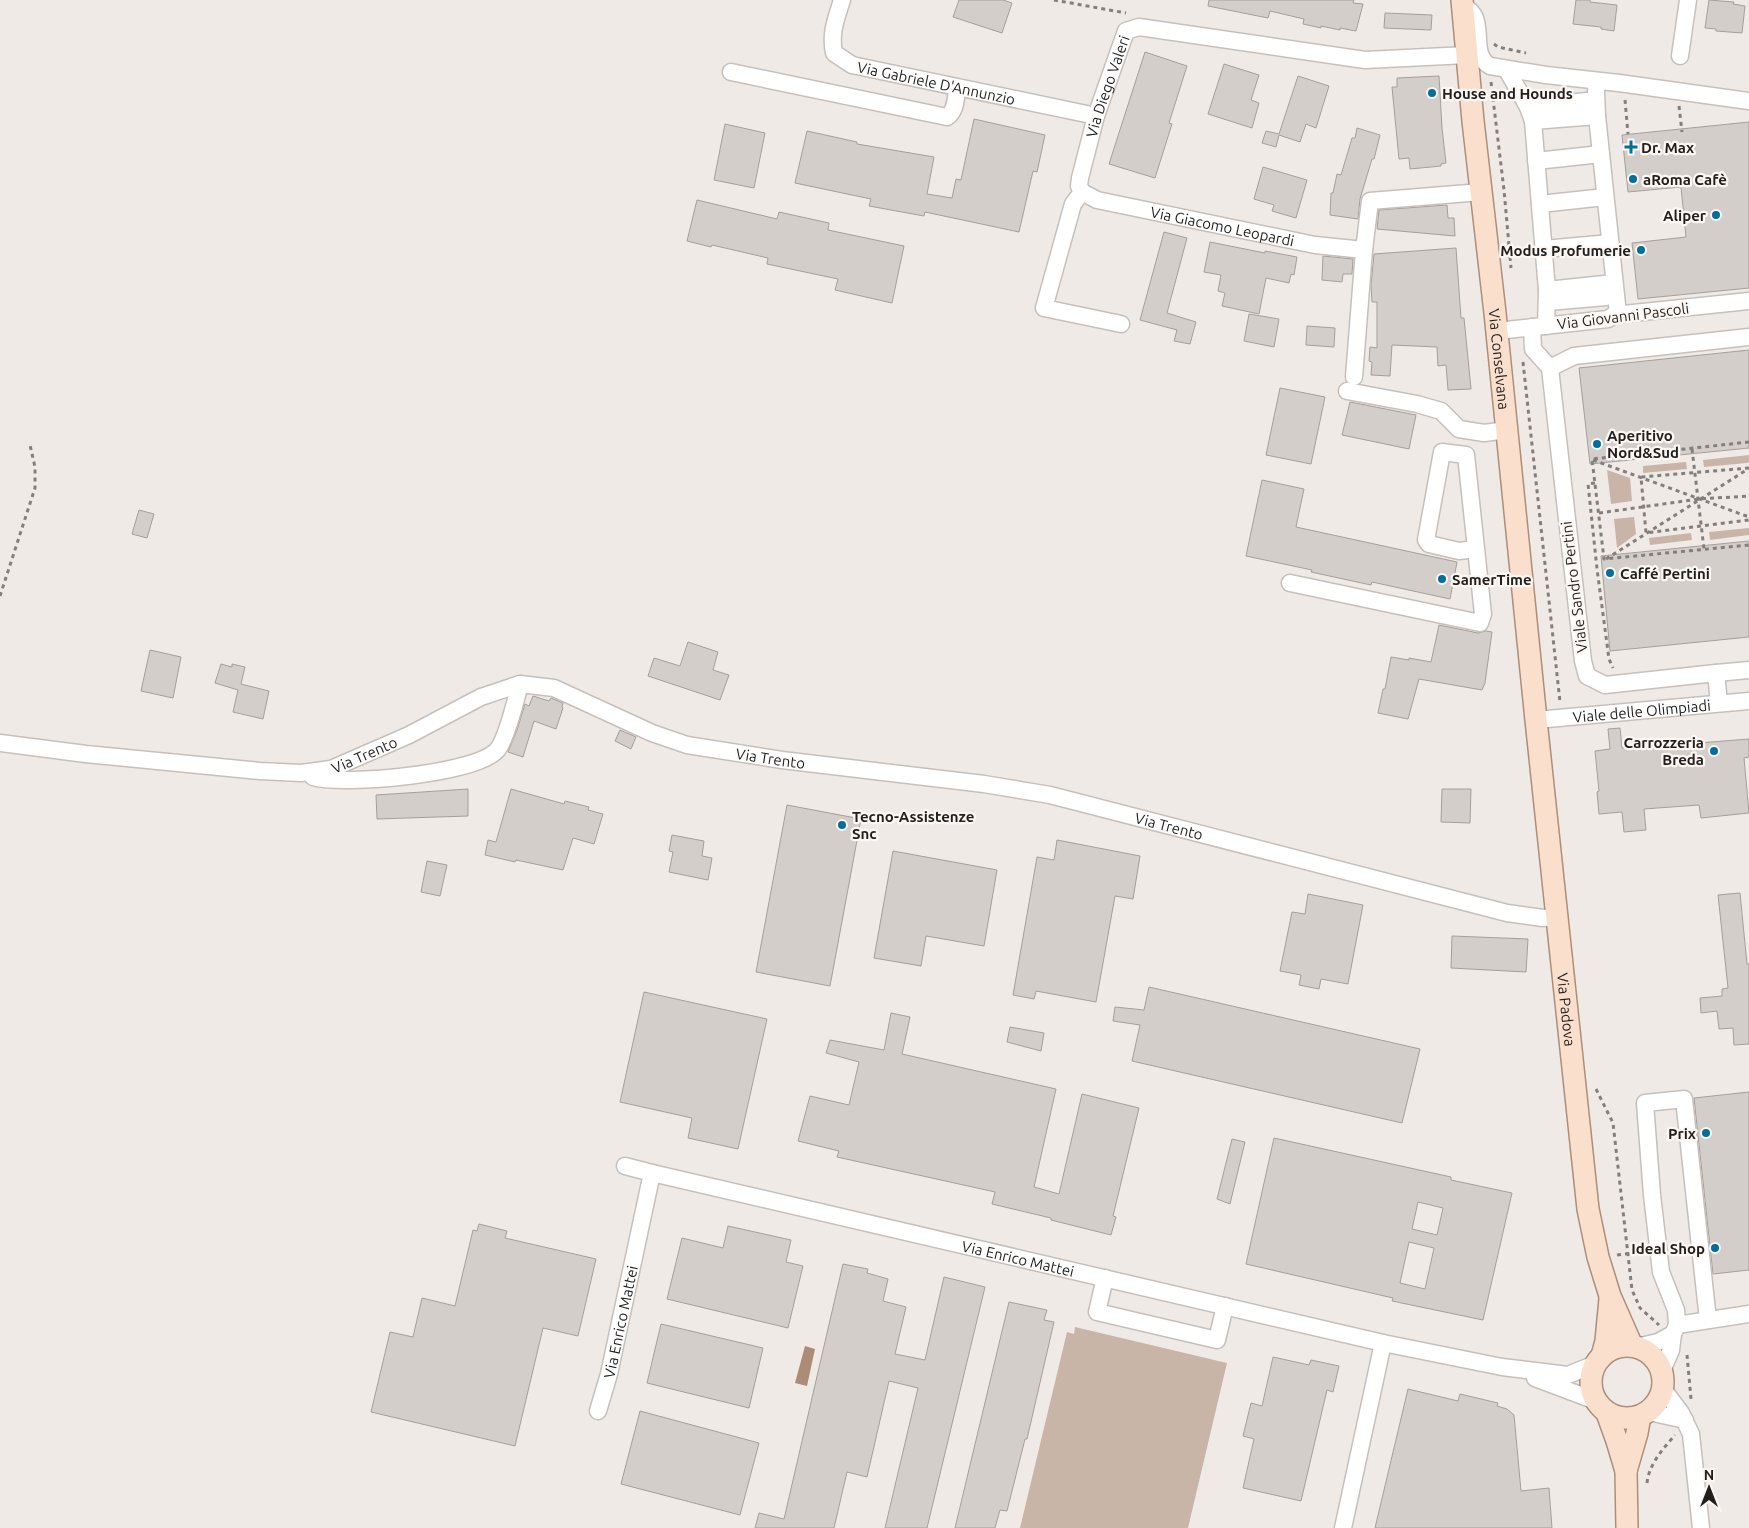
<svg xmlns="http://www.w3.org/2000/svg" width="1749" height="1528" font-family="Ubuntu,sans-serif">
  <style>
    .green { fill: #c9b5a8 }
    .water { fill: #ac8c77 }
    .building { fill: #d4ceca; stroke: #a59f9b; fill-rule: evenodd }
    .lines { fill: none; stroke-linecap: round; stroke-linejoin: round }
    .minor-casing { stroke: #c6c0bc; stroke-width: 19 }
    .major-casing { stroke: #ac8e7a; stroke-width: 24 }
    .path { stroke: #837f7c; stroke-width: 3; stroke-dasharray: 4 4; stroke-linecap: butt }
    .minor { stroke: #fff; stroke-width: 16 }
    .major { stroke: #fadfcd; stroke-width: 21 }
    .poi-dot { fill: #026e9b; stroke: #fdf7f3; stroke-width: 2 }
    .labels { text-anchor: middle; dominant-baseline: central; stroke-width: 4.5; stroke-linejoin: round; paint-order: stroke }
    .street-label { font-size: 15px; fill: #211f1e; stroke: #fdf7f3 }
    .poi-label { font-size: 15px; font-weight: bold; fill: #211f1e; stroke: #fdf7f3; text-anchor: start }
  </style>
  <rect width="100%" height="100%" fill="#f0eae6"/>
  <g class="green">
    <polygon points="1749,455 1749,462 1747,463 1704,467 1703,460"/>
    <polygon points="1686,462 1687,469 1643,473 1643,466"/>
    <polygon points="1607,470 1630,478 1632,501 1611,504"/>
    <polygon points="1634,517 1636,534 1617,548 1614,519"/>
    <polygon points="1749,528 1749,535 1710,540 1709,532"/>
    <polygon points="1691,533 1692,540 1650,545 1649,538"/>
    <polygon points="1075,1327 1227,1363 1188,1528 1020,1528 1067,1332 1074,1334"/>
  </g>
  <polygon class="water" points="805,1346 815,1349 807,1386 795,1383"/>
  <g class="building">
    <polygon points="959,0 1003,0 1012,3 1002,33 953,17"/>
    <polygon points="1209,0 1354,0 1353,3 1363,4 1356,31 1340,28 1340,30 1321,26 1321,28 1303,24 1304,19 1270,11 1268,18 1208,6"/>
    <polygon points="1576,0 1590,0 1590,2 1617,5 1614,31 1601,29 1601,27 1573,24"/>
    <polygon points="1709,0 1734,2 1733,4 1745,6 1742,33 1716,31 1716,29 1705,28"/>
    <polygon points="1385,13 1432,15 1431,30 1384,28"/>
    <polygon points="1145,52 1187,66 1169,123 1172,124 1155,178 1109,164"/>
    <polygon points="1224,64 1259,75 1251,100 1259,103 1252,128 1208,114"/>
    <polygon points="1298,76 1329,86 1316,128 1306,124 1300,142 1279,135 1276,147 1262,143 1266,131 1279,134"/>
    <polygon points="1439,76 1442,128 1446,163 1441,164 1441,166 1410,169 1409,158 1399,159 1392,87 1397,87 1397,78"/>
    <polygon points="974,119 1045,135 1037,172 1033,171 1019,232 925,212 924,216 869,206 871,199 795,183 807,131 857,142 857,144 934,157 927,194 952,198 956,179 961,180"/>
    <polygon points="1749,122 1749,288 1638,299 1632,243 1686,237 1681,187 1628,192 1622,135"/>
    <polygon points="725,124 765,133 754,188 714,180"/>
    <polygon points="1357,128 1380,135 1374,159 1372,159 1360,199 1358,219 1330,215 1331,193 1333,193 1337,174 1341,175 1352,138 1355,138"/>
    <polygon points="1263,167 1307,180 1296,218 1272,211 1274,205 1254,199"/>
    <polygon points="697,200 777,219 779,212 829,223 828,230 904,246 892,303 835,290 838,279 767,264 768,258 712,245 711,247 687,241"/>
    <polygon points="1447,205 1448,218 1454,218 1455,236 1377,229 1379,210"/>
    <polygon points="1164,232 1187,238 1167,313 1196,322 1190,344 1174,341 1177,330 1140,320"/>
    <polygon points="1210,242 1265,253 1265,251 1297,257 1294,275 1291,274 1289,283 1266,278 1259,314 1222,306 1225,293 1218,291 1221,275 1204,272"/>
    <polygon points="1456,248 1461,318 1464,318 1471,389 1448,390 1446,365 1438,366 1437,347 1392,345 1390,376 1371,375 1372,362 1369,361 1370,347 1377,348 1377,302 1372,302 1371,285 1374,254"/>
    <polygon points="1323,256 1353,259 1352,274 1343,274 1342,282 1322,280"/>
    <polygon points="1249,314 1279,319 1274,347 1244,341"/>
    <polygon points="1307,326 1335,328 1334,347 1306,345"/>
    <polygon points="1749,350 1749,448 1590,464 1579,368"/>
    <polygon points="1280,388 1325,397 1311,464 1266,455"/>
    <polygon points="1350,402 1416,415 1409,449 1342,435"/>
    <polygon points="1262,480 1304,489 1296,527 1457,562 1450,599 1372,582 1371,585 1311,572 1312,570 1246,556"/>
    <polygon points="139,510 154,514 147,538 132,534"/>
    <polygon points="1749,541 1749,637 1610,651 1601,556"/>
    <polygon points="1439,625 1478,633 1486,631 1492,632 1485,683 1482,690 1419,679 1408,719 1378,713 1383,689 1385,689 1391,657 1409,660 1409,658 1431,662"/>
    <polygon points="688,642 718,652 713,670 729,675 720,700 648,676 654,658 680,666"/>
    <polygon points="150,650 181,657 173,698 141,691"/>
    <polygon points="221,664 232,667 232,664 245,667 241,684 269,691 263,719 233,712 238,690 215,683"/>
    <polygon points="533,696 549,701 551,698 563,703 562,707 563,708 556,729 534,721 523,757 508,752 517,730 525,704 529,706"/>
    <polygon points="1620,728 1622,748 1673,743 1673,745 1749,739 1749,757 1744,758 1749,813 1701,818 1699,805 1644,809 1646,830 1624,832 1622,812 1599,814 1597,792 1599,791 1595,751 1610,749 1608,729"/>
    <polygon points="620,730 636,737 631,749 615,741"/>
    <polygon points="468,789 468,816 377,819 376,795"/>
    <polygon points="511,789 564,804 565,801 589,807 588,810 603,814 594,844 573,838 563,870 516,860 515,862 485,855 488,840 496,842"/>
    <polygon points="1442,789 1471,789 1470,823 1441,822"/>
    <polygon points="787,805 861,819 830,986 756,972"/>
    <polygon points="672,835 704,841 702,856 712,858 708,880 669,872 673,852 669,851"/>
    <polygon points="1057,840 1140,856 1133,899 1115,896 1096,1002 1036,991 1034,999 1013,995 1037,857 1054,860"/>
    <polygon points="893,851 997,870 984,946 926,936 921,966 874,958"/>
    <polygon points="427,861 447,865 440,896 421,892"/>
    <polygon points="1740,893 1747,964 1749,964 1749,1044 1734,1045 1733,1028 1719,1029 1717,1011 1701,1013 1700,998 1722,996 1722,989 1728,988 1718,895"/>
    <polygon points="1308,894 1363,905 1348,984 1321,979 1319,989 1299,985 1301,975 1280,971 1292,912 1305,914"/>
    <polygon points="1452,936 1528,939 1526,972 1451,968"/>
    <polygon points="1149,987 1420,1049 1402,1123 1132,1061 1140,1025 1113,1021 1115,1007 1144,1010"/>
    <polygon points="644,992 767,1019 738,1149 688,1138 692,1118 620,1102"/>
    <polygon points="891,1013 910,1017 902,1054 1056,1089 1034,1187 1059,1194 1082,1094 1139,1108 1113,1216 1116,1217 1111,1235 1051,1220 1051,1218 992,1204 995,1192 837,1157 839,1151 798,1141 810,1096 849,1105 859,1062 826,1053 830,1040 884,1050"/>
    <polygon points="1010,1027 1044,1033 1041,1051 1007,1042"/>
    <polygon points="1749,1092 1749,1270 1713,1274 1694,1098"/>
    <path d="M1274,1138L1451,1177V1180L1512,1193L1483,1320L1392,1301L1393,1298L1246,1264ZM1418,1202L1443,1208L1437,1235L1412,1229ZM1409,1242L1434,1248L1425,1289L1400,1283Z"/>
    <polygon points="1232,1139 1245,1142 1230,1204 1217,1199"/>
    <polygon points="479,1224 507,1231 505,1238 596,1259 578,1336 543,1328 515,1446 371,1412 390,1332 413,1337 422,1298 455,1306 473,1230 477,1231"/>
    <polygon points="728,1226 791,1240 786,1262 803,1266 788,1328 667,1299 682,1238 723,1248"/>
    <polygon points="843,1264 868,1269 867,1273 888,1279 883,1301 906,1307 895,1354 925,1360 944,1277 985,1287 927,1528 885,1528 918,1388 889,1381 867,1477 847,1472 834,1528 755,1528 759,1513 784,1519"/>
    <polygon points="1009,1302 1047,1310 1044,1320 1054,1322 1027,1439 1025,1439 1007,1511 1000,1510 995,1528 955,1528"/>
    <polygon points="661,1324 763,1348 749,1408 647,1383"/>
    <polygon points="1273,1357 1309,1365 1311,1360 1339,1366 1333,1392 1327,1390 1301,1501 1243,1488 1254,1439 1243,1436 1251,1403 1262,1406"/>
    <polygon points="1408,1389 1458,1401 1460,1394 1498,1403 1497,1406 1507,1409 1514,1415 1521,1491 1549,1488 1552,1528 1375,1528"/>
    <polygon points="640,1411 759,1443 740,1515 621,1484"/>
  </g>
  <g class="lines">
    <g class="minor-casing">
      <g id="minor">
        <path id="s1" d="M842,0C836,19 830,33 834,53L852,65L1096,116"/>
        <path d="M1462,3C1466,7 1474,13 1475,18C1481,34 1473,57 1490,66L1546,75L1619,83L1749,101"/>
        <polyline points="1680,56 1688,0"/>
        <polyline points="1507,70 1528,107 1533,121 1597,116"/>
        <path d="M731,72L947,117C956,111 956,98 957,88"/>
        <polyline points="1597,81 1596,92 1597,116 1618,314"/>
        <polyline points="1528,107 1587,101"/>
        <polyline points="1533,121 1547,290 1546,326"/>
        <polyline points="1536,161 1601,154"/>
        <path id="s2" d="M1082,192L1097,200L1315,245L1364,250L1370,201L1481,192"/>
        <polyline points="1540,204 1605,197"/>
        <polyline points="1544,249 1610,243"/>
        <polyline points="1547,290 1614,283"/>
        <polyline points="1548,302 1606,297"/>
        <path id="s3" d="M1121,324L1044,308L1073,204L1082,192L1079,186L1080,178L1096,116L1126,31L1139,27L1365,60L1467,55"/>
        <polyline points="1532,327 1533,349 1550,368"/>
        <polyline points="1497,331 1608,319 1614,315 1749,301"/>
        <polyline points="1354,377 1364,250"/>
        <polyline points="1347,391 1417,404 1441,411 1459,429 1484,433 1507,430"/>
        <polyline points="1290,583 1480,623 1483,614 1466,455 1442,452 1426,540 1429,544 1459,551 1476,549"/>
        <polyline points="1716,673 1749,670"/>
        <polyline points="1719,703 1716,673 1605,685 1587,676 1583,661 1550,368 1574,356 1749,337"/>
        <path id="s4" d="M1536,720L1749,701"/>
        <path id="s5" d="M0,743L86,754L260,771L301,773L331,769L409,735L481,697L520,684L554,688L652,733L687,745L782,760L984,784L1050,795L1507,913L1543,918L1557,917"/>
        <path d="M313,777C343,786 479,774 498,749C507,737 516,699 520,684"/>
        <polyline points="625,1166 652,1173"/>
        <polyline points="1105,1278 1097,1312 1217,1340 1225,1306"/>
        <polyline points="1677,1325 1749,1314"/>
        <polyline points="1636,1347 1658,1342 1673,1334"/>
        <polyline points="1662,1371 1671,1350 1673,1334 1677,1325 1676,1310 1661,1272 1652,1195 1645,1103 1684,1099 1708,1320"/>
        <polyline points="1535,1378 1596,1401"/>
        <polyline points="1663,1389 1681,1413 1691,1434 1701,1528"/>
        <path id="s6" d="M598,1411L609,1374L652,1173L1383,1343L1502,1367L1568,1375L1595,1364"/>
        <polyline points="1649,1412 1685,1420"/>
        <polyline points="1343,1528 1383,1343"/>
      </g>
    </g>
    <g class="major-casing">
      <g id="major">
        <path id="s7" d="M1462,0L1473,121L1495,313L1536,720L1588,1209L1598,1257L1610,1296L1632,1346"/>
        <circle cx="1627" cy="1382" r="36"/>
        <polyline points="1602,1356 1606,1341 1610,1299"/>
        <polyline points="1607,1413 1617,1441 1626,1471 1627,1528"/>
        <polyline points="1626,1471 1637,1433 1640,1416"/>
      </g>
    </g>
    <g class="path">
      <polyline points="1054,0 1126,13"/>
      <polyline points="1494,44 1498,47 1526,53"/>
      <polyline points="1491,82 1504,190 1511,268"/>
      <polyline points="1625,100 1628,134"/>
      <polyline points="1679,106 1682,132"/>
      <polyline points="1523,362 1560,702"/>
      <polyline points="1749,442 1592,459 1604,559 1749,545"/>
      <polyline points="1692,449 1704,549"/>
      <polyline points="1593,460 1749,517"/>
      <polyline points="1749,468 1641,477 1646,533 1749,520"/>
      <polyline points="1595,483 1588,484 1597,569 1609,659 1613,668"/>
      <polyline points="1599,513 1699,499 1749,496"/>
      <polyline points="1606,559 1748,469"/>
      <polyline points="0,596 35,488 35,467 30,445"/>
      <polyline points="1596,1089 1613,1123 1632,1290 1640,1308 1659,1325"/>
      <polyline points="1617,1255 1643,1252"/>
      <polyline points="1687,1355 1691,1399"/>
      <path d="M1647,1483C1649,1464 1663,1449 1675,1435"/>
    </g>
    <use href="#minor" class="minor"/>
    <use href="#major" class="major"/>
  </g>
  <g class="poi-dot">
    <circle cx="1432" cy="93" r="5"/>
    <path d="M1628.5 139.5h5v5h5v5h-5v5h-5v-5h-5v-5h5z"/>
    <circle cx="1633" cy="179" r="5"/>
    <circle cx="1716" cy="215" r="5"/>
    <circle cx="1641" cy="250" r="5"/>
    <circle cx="1597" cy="444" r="5"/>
    <circle cx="1610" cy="573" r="5"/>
    <circle cx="1442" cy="579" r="5"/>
    <circle cx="1714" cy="751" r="5"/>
    <circle cx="842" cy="825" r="5"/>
    <circle cx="1706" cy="1133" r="5"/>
    <circle cx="1715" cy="1248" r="5"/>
  </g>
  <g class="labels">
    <g class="street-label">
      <text stroke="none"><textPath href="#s1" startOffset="162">Via Gabriele D'Annunzio</textPath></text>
      <text stroke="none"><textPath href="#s3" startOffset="312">Via Diego Valeri</textPath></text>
      <text stroke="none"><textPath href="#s2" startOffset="145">Via Giacomo Leopardi</textPath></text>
      <text transform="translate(1623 316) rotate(-7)">Via Giovanni Pascoli</text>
      <text stroke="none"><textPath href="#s7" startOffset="361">Via Conselvana</textPath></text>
      <text transform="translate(1574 587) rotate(-97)">Viale Sandro Pertini</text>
      <text stroke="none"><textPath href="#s4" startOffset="106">Viale delle Olimpiadi</textPath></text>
      <text stroke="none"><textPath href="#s5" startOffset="369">Via Trento</textPath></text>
      <text stroke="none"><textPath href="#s5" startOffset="804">Via Trento</textPath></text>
      <text stroke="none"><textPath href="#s5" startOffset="1209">Via Trento</textPath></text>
      <text stroke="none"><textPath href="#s7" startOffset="1015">Via Padova</textPath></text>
      <text stroke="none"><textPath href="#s6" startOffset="620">Via Enrico Mattei</textPath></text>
      <text stroke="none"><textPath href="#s6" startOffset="92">Via Enrico Mattei</textPath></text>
    </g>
    <g class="poi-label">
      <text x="1442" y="93">House and Hounds</text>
      <text x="1641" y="147">Dr. Max</text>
      <text x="1643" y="179">aRoma Cafè</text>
      <text x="1706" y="215" text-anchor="end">Aliper</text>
      <text x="1631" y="250" text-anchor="end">Modus Profumerie</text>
      <text x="1607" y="435">Aperitivo<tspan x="1607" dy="17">Nord&amp;Sud</tspan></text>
      <text x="1620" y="573">Caffé Pertini</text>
      <text x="1452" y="579">SamerTime</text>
      <text x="1704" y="742" text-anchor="end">Carrozzeria<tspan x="1704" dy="17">Breda</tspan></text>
      <text x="852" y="816">Tecno-Assistenze<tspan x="852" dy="17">Snc</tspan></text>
      <text x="1696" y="1133" text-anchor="end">Prix</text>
      <text x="1705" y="1248" text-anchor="end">Ideal Shop</text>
    </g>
  </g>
  <g transform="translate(1709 1488)" stroke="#fdf7f3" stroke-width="4" paint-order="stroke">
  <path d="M0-4L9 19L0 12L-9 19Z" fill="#211f1e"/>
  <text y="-8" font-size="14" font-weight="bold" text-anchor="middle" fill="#211f1e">N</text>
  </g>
</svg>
